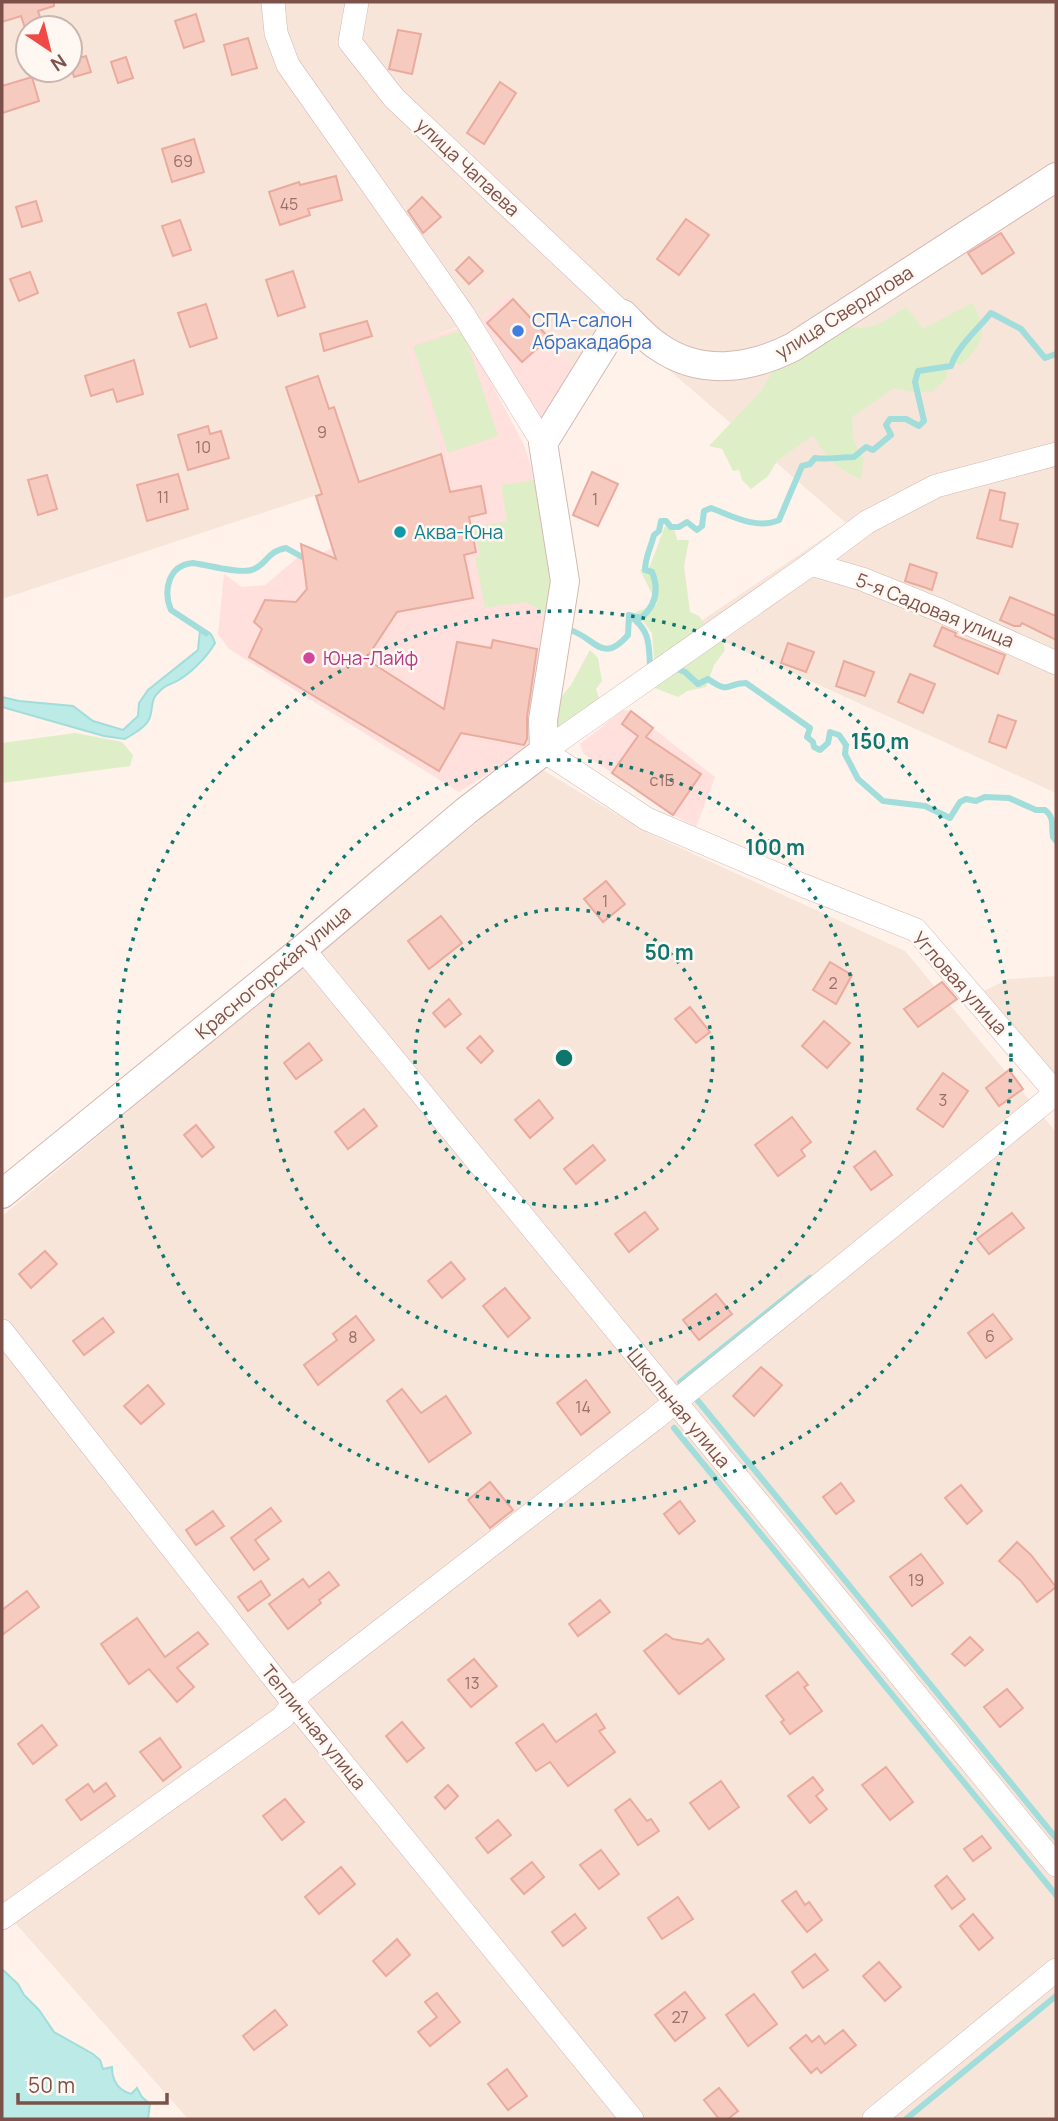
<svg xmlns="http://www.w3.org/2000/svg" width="1058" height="2121" font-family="Manrope,sans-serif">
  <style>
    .residential { fill: #f8e5da; fill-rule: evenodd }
    .commercial { fill: #ffe0dd }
    .green { fill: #deeec6 }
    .water { fill: #bceae7; stroke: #a1ddda; stroke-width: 2 }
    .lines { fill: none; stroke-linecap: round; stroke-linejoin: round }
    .stream { stroke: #a1ddda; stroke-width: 6 }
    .building { fill: #f6cabf; stroke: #eaab9e; stroke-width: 2 }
    .minor-casing { stroke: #d4b8b1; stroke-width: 24 }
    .tertiary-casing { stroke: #d4b8b1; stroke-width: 30 }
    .minor { stroke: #fff; stroke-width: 23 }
    .tertiary { stroke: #fff; stroke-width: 28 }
    .ring { fill: none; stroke: #0f766e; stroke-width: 3.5; stroke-dasharray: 3.5 7 }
    .shop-dot { fill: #3f7fe0; stroke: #fff7f2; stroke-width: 2.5 }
    .culture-dot { fill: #0f9aa8; stroke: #fff7f2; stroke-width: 2.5 }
    .hotel-dot { fill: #d1479c; stroke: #fff7f2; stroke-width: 2.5 }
    .labels { text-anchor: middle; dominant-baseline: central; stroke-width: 5; stroke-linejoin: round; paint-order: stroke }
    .number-label { font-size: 16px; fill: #9a6f67 }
    .street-label { font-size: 19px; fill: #7c514a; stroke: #fff7f2 }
    .shop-label { font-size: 19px; fill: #366cbe; stroke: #fff7f2; text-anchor: start }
    .culture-label { font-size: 19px; fill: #0d838f; stroke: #fff7f2; text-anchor: start }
    .hotel-label { font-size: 19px; fill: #b23c85; stroke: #fff7f2; text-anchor: start }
    .centre { fill: #0f766e; stroke: #fff7f2; stroke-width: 3.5 }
    .ring-label { font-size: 21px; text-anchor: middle; font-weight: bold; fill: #0f766e; stroke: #fff7f2; stroke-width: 5; stroke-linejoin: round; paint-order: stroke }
  </style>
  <rect width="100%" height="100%" fill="#fef2ea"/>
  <g class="residential">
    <path d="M2,2H1056V793L692,627L846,523L609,318L578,370L508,295L481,319L407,345L441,454L2,599ZM28,28H70V70H28Z"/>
    <polygon points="541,769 648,833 905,951 1056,1132 1056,2119 188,2119 2,1908 2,1216"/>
    <polygon points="1056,976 1056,1077 984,991 1008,979"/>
  </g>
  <g class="commercial">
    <polygon points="508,294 578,370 554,412 539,419 481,319"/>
    <polygon points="462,327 524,445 531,466 553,600 528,748 459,792 229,649 218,634 224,574 242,587 265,585 303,553 322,553 332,548 316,496 440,454 407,344"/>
    <polygon points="627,710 631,711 715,777 696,827 673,815 583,753 580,744 622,711"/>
  </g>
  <g class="green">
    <path d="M972,303C990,331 983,344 961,365L949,360L946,379L932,392H913L894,388L852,417L853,440L864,459L861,479C838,470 825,456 813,435L777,461L768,476L751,489L742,480L739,470L733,471L722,449L709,446L761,391L774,369L831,320C864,336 878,326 906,307L923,329Z"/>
    <polygon points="463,330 498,436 448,453 413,346"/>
    <polygon points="534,480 553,600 552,617 526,602 485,608 475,558 480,555 474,527 507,521 501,485"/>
    <polygon points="665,526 675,531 677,540 689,540 684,566 690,612 699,616 708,629 655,667 652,633 636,612 657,604 640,570 650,566"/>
    <polygon points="721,635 725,650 714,665 706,687 687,691 678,697 647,685"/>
    <polygon points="590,650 598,658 602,681 596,689 601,704 551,740 550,711 571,685"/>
    <polygon points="75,733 122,742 133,755 130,766 2,783 2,743"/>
  </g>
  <g class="water">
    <path d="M200,630C210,630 212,635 215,643C207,657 191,673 177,681C172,684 166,685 162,689C149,700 154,704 150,717C147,727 133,734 125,739L104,736L2,707V697L19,701L73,706L93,721L123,730L138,716L139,703L148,690L198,650Z"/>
    <path d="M2,1969L18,1984L24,1995L39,2010L54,2032L93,2054L100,2060L103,2069L112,2067C112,2081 118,2090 131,2094L137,2088L142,2097L150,2104L148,2119H2Z"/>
  </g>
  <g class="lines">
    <g class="stream">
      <path d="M629,615L641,618C656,605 659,589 652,572L645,570C645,557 651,547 654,535L659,531L661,521H666L671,527H679L687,522L697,530L702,526L704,511L711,508C732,516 757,530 779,520L802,466L810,464L815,458C829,460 840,457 854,457L866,447L873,450L891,435L886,425L890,419H906L919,426L924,421L915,382L918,371L951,366C957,347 978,329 991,313L1021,329L1045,358L1056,354"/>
      <path d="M570,630C596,638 602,665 628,635L629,615C650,630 649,643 650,667"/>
      <path d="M206,633L171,610C163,591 168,565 193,563C208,565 242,575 254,569C268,563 266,552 286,548L304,558"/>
      <path d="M674,668L685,672L698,684L708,679C731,695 725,683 746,683L810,728L807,737L813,742L814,747L820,750L828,743L830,732L839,735L846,745L845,754L858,779L883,801L925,806L950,818L960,802L966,799L976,801L985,797L1009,798L1036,810H1045C1055,818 1051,825 1053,837L1056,841"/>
      <polyline points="680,1382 810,1278"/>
      <polyline points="694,1396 1056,1838"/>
      <polyline points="674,1428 1056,1895"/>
      <polyline points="906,2119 1056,1996"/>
    </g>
  </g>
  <g class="building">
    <polygon points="2,2 54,2 54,6 38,11 43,26 28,28 26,31 21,16 2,22"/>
    <polygon points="196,14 204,41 184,48 175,21"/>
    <polygon points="398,30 421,34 412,74 389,69"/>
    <polygon points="248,38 257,68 232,75 224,45"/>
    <polygon points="86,56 91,72 74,77 70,61"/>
    <polygon points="126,57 133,78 118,83 111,62"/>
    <polygon points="32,77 39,101 2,113 2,86"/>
    <polygon points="500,82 516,93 484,144 467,133"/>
    <polygon points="194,139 204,172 172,182 162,149"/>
    <polygon points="336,176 342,200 308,209 310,215 280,225 269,192 299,182 300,185"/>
    <polygon points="422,197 441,217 423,233 408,211"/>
    <polygon points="36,201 42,221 22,227 16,207"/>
    <polygon points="686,219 709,235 679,275 657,259"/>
    <polygon points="180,220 191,250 173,256 162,226"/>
    <polygon points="1001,233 1014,253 982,274 968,253"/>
    <polygon points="469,257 483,271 469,284 456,270"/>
    <polygon points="293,271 305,307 278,316 266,280"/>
    <polygon points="30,272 38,293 19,301 10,279"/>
    <polygon points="513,299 549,338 522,362 487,323"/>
    <polygon points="206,304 217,338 190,347 178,313"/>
    <polygon points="367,321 372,336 324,351 320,334"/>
    <polygon points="134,360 143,394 117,402 113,389 91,396 85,376"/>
    <polygon points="318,376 329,409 334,407 359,482 441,454 450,492 481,486 486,513 469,517 476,552 464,555 473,598 397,612 366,659 444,709 457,642 491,648 493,640 537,649 527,717 527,739 524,745 461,733 439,771 249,657 262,629 254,622 265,600 296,602 307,589 301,544 336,559 316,496 322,494 286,387"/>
    <polygon points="208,426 210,434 221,431 229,458 188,470 178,435"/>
    <polygon points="592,472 618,484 598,526 573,515"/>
    <polygon points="178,474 188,509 147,521 137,485"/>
    <polygon points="47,475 57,509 38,515 28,480"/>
    <polygon points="990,490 1005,493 1000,520 1018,524 1012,547 977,538"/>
    <polygon points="910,564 937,573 932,590 905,581"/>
    <polygon points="1010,597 1056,616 1056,640 1022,623 1020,626 1014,626 1000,620"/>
    <polygon points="942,627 956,633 955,636 1005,655 998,674 934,646"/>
    <polygon points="788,643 814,652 806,672 781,663"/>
    <polygon points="844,661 874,672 865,696 836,686"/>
    <polygon points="910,674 935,684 923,713 898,702"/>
    <polygon points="631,711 653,728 646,737 701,774 673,815 612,773 638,736 622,724"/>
    <polygon points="998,715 1016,721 1006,748 989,742"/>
    <polygon points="606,881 625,904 603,922 584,899"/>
    <polygon points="441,916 462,943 429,969 408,941"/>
    <polygon points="830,962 852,975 836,1004 813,990"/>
    <polygon points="942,982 957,999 918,1027 904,1009"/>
    <polygon points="449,999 461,1014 445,1027 433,1013"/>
    <polygon points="690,1007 710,1032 696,1043 675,1019"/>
    <polygon points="824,1021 850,1043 827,1068 802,1046"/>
    <polygon points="480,1036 493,1051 481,1063 467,1048"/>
    <polygon points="309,1043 322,1060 296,1079 284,1063"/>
    <polygon points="1009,1070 1023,1089 999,1106 986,1088"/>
    <polygon points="943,1073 968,1091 943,1127 917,1109"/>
    <polygon points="539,1100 553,1118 530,1138 515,1120"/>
    <polygon points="364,1109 377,1126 348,1149 335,1132"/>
    <polygon points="792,1117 811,1142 801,1150 805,1156 778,1176 755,1145"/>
    <polygon points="196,1125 214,1147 202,1157 184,1135"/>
    <polygon points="593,1145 605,1160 576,1184 564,1169"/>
    <polygon points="875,1151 892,1175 871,1190 854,1167"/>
    <polygon points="645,1212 658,1229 629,1252 615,1234"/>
    <polygon points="1012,1213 1024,1228 989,1254 977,1239"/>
    <polygon points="45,1251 57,1264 31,1288 19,1274"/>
    <polygon points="451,1262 465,1279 442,1298 428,1281"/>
    <polygon points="505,1288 530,1318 508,1337 483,1306"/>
    <polygon points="716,1294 732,1314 699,1340 683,1320"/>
    <polygon points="993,1314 1012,1339 986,1358 968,1333"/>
    <polygon points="356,1316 374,1340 318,1385 304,1365 337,1340 333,1334"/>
    <polygon points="103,1318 114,1332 84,1355 73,1341"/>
    <polygon points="761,1367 782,1385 754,1416 733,1396"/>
    <polygon points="586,1380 610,1412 581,1435 557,1403"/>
    <polygon points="148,1385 164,1404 141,1424 124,1406"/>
    <polygon points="402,1389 421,1413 446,1396 471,1433 429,1462 387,1401"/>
    <polygon points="490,1482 513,1510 490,1528 468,1500"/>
    <polygon points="841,1483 854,1501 836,1514 823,1497"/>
    <polygon points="961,1485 982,1511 967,1524 945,1498"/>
    <polygon points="680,1501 695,1521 679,1534 664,1514"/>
    <polygon points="271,1508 281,1521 255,1540 269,1559 254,1570 231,1538"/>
    <polygon points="213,1511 224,1526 196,1545 186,1530"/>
    <polygon points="1017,1542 1031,1555 1056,1587 1037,1602 1021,1581 999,1561"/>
    <polygon points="921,1554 943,1583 912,1606 890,1577"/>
    <polygon points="329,1572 339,1585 319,1600 321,1603 288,1629 269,1604 303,1579 309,1587"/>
    <polygon points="261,1581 270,1595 248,1611 238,1597"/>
    <polygon points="27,1591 39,1607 2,1635 2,1610"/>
    <polygon points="600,1600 610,1612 578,1636 569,1624"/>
    <polygon points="137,1618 165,1657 198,1632 208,1644 177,1668 194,1687 177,1702 149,1669 129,1684 101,1644"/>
    <polygon points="666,1634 673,1639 702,1644 708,1639 724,1659 679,1694 644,1651"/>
    <polygon points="970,1637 983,1650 965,1666 952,1654"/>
    <polygon points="474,1659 497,1686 471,1707 448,1680"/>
    <polygon points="798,1672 808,1685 804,1687 822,1711 790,1734 781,1722 784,1720 766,1696"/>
    <polygon points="1007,1689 1023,1708 1000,1727 984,1707"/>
    <polygon points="596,1714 605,1728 599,1731 615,1752 568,1786 550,1762 536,1771 516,1743 543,1724 556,1742"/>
    <polygon points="402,1722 424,1748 407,1762 386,1736"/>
    <polygon points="42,1725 57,1745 33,1764 18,1744"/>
    <polygon points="160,1738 181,1767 163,1781 140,1752"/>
    <polygon points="886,1767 913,1802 890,1820 862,1785"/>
    <polygon points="813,1777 823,1790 816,1796 827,1809 810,1823 788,1796"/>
    <polygon points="721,1781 739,1807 709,1829 690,1803"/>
    <polygon points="106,1783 115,1796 81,1820 66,1800 88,1784 94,1792"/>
    <polygon points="448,1785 458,1796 445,1809 435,1797"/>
    <polygon points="285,1799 304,1822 282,1840 263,1816"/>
    <polygon points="630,1799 647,1821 651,1819 659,1831 638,1845 615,1810"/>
    <polygon points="498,1820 511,1835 488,1853 476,1838"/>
    <polygon points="982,1836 991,1848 973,1861 964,1849"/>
    <polygon points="601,1850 619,1874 599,1889 580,1865"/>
    <polygon points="532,1862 544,1877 524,1894 511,1879"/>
    <polygon points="341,1867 355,1884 319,1914 305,1897"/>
    <polygon points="947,1876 965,1899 952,1909 935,1886"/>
    <polygon points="796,1891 805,1905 809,1902 822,1920 807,1932 782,1901"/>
    <polygon points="678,1897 693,1919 662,1939 648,1918"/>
    <polygon points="575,1914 586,1928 563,1946 552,1932"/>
    <polygon points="973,1914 993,1938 979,1950 960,1926"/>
    <polygon points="397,1939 410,1955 386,1976 373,1961"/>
    <polygon points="815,1954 828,1970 803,1988 792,1972"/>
    <polygon points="879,1962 901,1987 885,2001 863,1976"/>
    <polygon points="685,1992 705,2018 675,2041 655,2015"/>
    <polygon points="437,1993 460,2022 430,2046 418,2032 437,2017 425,2002"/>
    <polygon points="754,1994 777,2024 748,2046 726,2015"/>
    <polygon points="275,2010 287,2025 254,2050 243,2036"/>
    <polygon points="843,2030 856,2045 821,2073 817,2068 811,2073 790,2048 806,2035 812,2042 819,2036 825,2044"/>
    <polygon points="507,2069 527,2096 508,2110 488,2084"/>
    <polygon points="719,2088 738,2111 728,2119 719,2119 704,2100"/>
  </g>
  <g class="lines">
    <g class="minor-casing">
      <g id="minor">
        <polyline points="273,2 276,33 288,65 463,314 543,443"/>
        <polyline points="357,2 350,42 394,98 623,314"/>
        <polyline points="1056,454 936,486 867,522 811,564 544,751 647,819 802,885 916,930 1056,1093"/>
        <polyline points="811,564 862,579 939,610 1056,663"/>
        <polyline points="303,949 1056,1865"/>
        <polyline points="2,1331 292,1701 632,2119"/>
        <polyline points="2,1918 283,1717 301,1692 653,1420 1056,1093"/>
        <polyline points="874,2119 1056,1970"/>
      </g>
    </g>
    <g class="tertiary-casing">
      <path id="tertiary" d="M2,1194L303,949L466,811L544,751L543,720L565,581L543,443L623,314C634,325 646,339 659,347C701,376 750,369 793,347L1056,177"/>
    </g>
    <use href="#minor" class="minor"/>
    <use href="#tertiary" class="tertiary"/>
  </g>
  <g class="ring">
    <circle cx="564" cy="1058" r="149"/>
    <circle cx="564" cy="1058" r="298"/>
    <circle cx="564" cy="1058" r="447"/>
  </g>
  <circle class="shop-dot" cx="518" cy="331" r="7"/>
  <circle class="culture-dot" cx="400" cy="532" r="7"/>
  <circle class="hotel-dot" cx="309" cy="658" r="7"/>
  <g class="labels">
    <g class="number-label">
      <text x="183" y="161">69</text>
      <text x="289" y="204">45</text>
      <text x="322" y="432">9</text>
      <text x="203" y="447">10</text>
      <text x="163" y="497">11</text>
      <text x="595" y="499">1</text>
      <text x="662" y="780">с1Б</text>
      <text x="605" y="901">1</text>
      <text x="833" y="983">2</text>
      <text x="943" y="1100">3</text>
      <text x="990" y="1336">6</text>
      <text x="353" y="1337">8</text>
      <text x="583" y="1407">14</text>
      <text x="916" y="1580">19</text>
      <text x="472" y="1683">13</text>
      <text x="680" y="2017">27</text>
    </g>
    <g class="street-label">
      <text transform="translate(468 167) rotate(43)">улица Чапаева</text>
      <text transform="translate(844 312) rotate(-32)">улица Свердлова</text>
      <text transform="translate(935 610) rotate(22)">5-я Садовая улица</text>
      <text transform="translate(273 972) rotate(-40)">Красногорская улица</text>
      <text transform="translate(960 983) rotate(48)">Угловая улица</text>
      <text transform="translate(679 1408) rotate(50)">Школьная улица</text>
      <text transform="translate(314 1727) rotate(51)">Тепличная улица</text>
    </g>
    <g class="shop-label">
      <text x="532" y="320">СПА-салон<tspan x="532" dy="22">Абракадабра</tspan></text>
    </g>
    <g class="culture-label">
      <text x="414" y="532">Аква-Юна</text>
    </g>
    <g class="hotel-label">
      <text x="323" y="658">Юна-Лайф</text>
    </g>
  </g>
  <circle cx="564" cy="1058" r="10" class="centre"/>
  <g class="ring-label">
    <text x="880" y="749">150 m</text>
    <text x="775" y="855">100 m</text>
    <text x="669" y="960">50 m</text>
  </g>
  <rect width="1058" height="2121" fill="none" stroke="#7c514a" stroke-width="7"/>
  <g transform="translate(49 49) rotate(145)"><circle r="33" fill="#fff7f2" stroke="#cbb5af" stroke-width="2"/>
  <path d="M0-5L12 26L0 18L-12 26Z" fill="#f04a47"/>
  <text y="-10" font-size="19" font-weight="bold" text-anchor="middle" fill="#7c514a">N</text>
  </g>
  <path d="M18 2093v10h149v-10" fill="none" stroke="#7c514a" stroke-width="3.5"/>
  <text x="28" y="2093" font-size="21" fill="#7c514a" stroke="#fff7f2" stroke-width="5" paint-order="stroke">50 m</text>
</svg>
